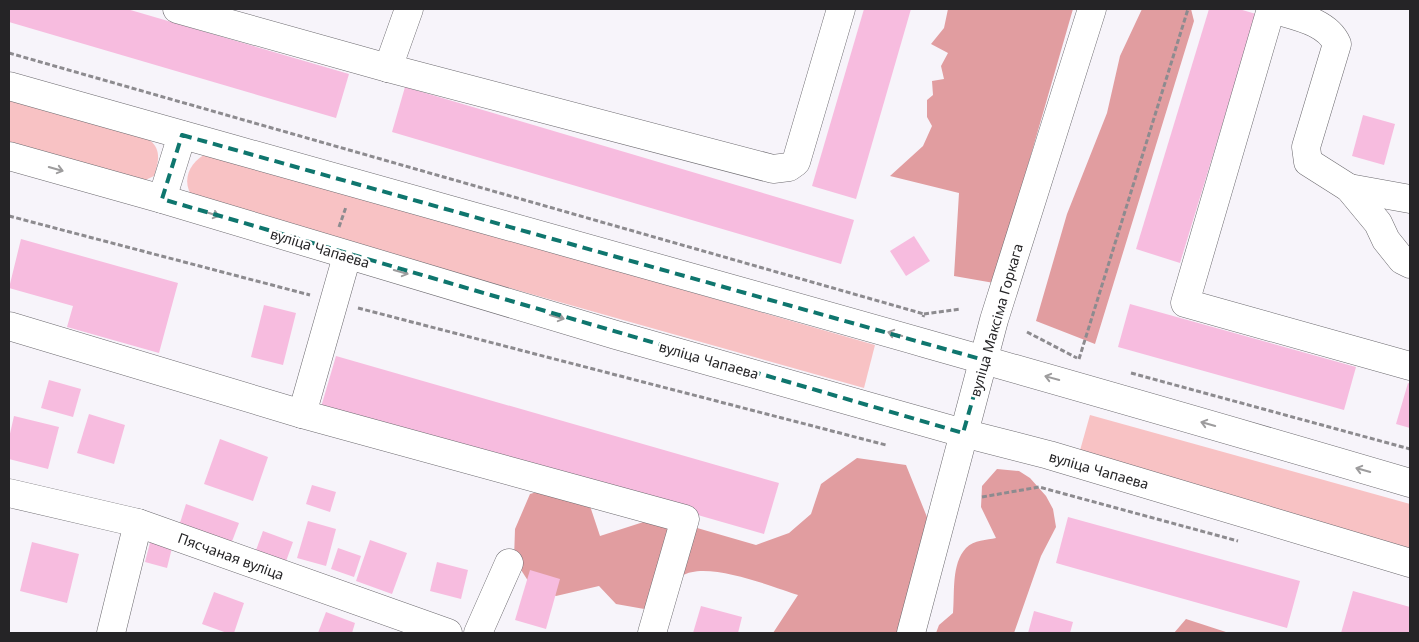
<svg xmlns="http://www.w3.org/2000/svg" width="1419" height="642" font-family="'Noto Sans',sans-serif">
  <style>
    .green { fill: #f8c2c4 }
    .forest { fill: #e19da0 }
    .building { fill: #f7bcdf }
    .lines { fill: none; stroke-linecap: round; stroke-linejoin: round }
    .minor-casing { stroke: #6c6a6f; stroke-width: 29 }
    .major-casing { stroke: #6c6a6f; stroke-width: 29 }
    .path { stroke: #8d8b8f; stroke-width: 3; stroke-dasharray: 5 2.5; stroke-linecap: butt }
    .minor { stroke: #fff; stroke-width: 28 }
    .major { stroke: #fff; stroke-width: 28 }
    .oneway { stroke: #9d9c9d }
    .marked { fill: none; stroke: #0f766e; stroke-width: 4; stroke-dasharray: 10 6; stroke-linejoin: round }
    .labels { text-anchor: middle; dominant-baseline: central; stroke-width: 4.5; stroke-linejoin: round; paint-order: stroke }
    .street-label { font-size: 14px; fill: #252426; stroke: #fff }
  </style>
  <rect width="100%" height="100%" fill="#f7f4fa"/>
  <g class="green">
    <path d="M9,99L147,138C162,148 159,161 154,176L137,184L9,151Z"/>
    <path d="M208,153L875,345L864,388L194,199C180,182 189,161 208,153Z"/>
    <polygon points="1090,415 1410,504 1410,556 1077,461"/>
  </g>
  <g class="forest">
    <polygon points="948,9 1073,9 994,283 954,276 959,193 890,176 923,146 932,126 927,117 927,100 933,95 932,81 944,79 941,66 948,53 931,44 944,28"/>
    <polygon points="1142,9 1191,9 1194,21 1095,344 1036,321 1067,214 1107,113 1120,56"/>
    <path d="M857,458L906,465L927,517L909,614L901,633H773L798,595C773,587 706,560 682,576C670,583 660,599 650,610L616,604L599,586L556,596L532,587L514,559L515,529L530,494L557,486L588,500L600,536L659,517L756,545L789,533L811,514L821,484Z"/>
    <path d="M997,469L1019,471L1030,478L1046,496L1053,509L1056,527L1041,556L1014,633H936L939,625L953,613C955,593 951,564 966,548C974,540 987,540 996,538L981,507L982,486Z"/>
    <polygon points="1186,619 1229,633 1174,633"/>
  </g>
  <g class="building">
    <polygon points="9,9 127,9 349,74 336,118 9,22"/>
    <polygon points="864,9 911,9 856,199 812,186"/>
    <polygon points="1209,9 1239,9 1256,14 1180,263 1136,249"/>
    <polygon points="405,87 854,220 841,264 392,132"/>
    <polygon points="1363,115 1395,124 1384,165 1352,156"/>
    <polygon points="914,236 930,261 906,276 890,251"/>
    <polygon points="21,239 178,283 159,353 67,327 73,306 9,288"/>
    <polygon points="1130,304 1356,367 1344,410 1118,347"/>
    <polygon points="264,305 296,313 283,365 251,357"/>
    <polygon points="336,356 779,483 764,534 321,407"/>
    <polygon points="49,380 81,389 73,417 41,408"/>
    <polygon points="1408,383 1410,384 1410,428 1396,424"/>
    <polygon points="89,414 125,425 114,464 77,453"/>
    <polygon points="14,416 59,427 48,469 9,459 9,438"/>
    <polygon points="220,439 268,457 253,501 204,484"/>
    <polygon points="312,485 336,492 330,512 306,504"/>
    <polygon points="186,504 239,523 231,544 179,526"/>
    <polygon points="1068,517 1300,581 1287,628 1056,563"/>
    <polygon points="308,521 336,529 326,566 297,558"/>
    <polygon points="263,531 293,542 285,564 255,553"/>
    <polygon points="152,535 174,540 167,568 145,562"/>
    <polygon points="370,540 407,553 392,594 356,581"/>
    <polygon points="32,542 79,554 67,603 20,591"/>
    <polygon points="338,548 361,556 354,577 331,569"/>
    <polygon points="437,562 468,570 461,599 430,591"/>
    <polygon points="530,570 560,579 546,629 515,620"/>
    <polygon points="1353,591 1410,607 1410,633 1341,633"/>
    <polygon points="214,592 244,603 234,633 227,633 202,624"/>
    <polygon points="701,606 742,617 738,633 693,633"/>
    <polygon points="1034,611 1073,622 1070,633 1028,633"/>
    <polygon points="326,612 355,623 352,633 318,633"/>
  </g>
  <g class="lines">
    <g class="minor-casing">
      <g id="minor">
        <polyline points="177,9 388,68 773,169 789,167 796,162 841,9"/>
        <polyline points="1271,9 1185,303 1410,366"/>
        <path d="M1272,9C1294,16 1327,21 1337,44L1306,147L1308,162L1349,188L1378,223L1386,240L1402,260L1410,264"/>
        <polyline points="388,68 409,9"/>
        <polyline points="1349,188 1410,199"/>
        <polyline points="9,326 302,414 347,256"/>
        <polyline points="302,414 685,519 652,633"/>
        <polyline points="9,493 138,523 448,633"/>
        <polyline points="111,633 138,523"/>
        <polyline points="478,633 509,563"/>
        <polyline points="911,633 994,320 1092,9"/>
      </g>
    </g>
    <g class="major-casing">
      <g id="major">
        <path d="M9,86C476,218 944,346 1410,483"/>
        <polyline points="9,156 162,199 616,335 963,433 1049,455 1410,563"/>
        <polyline points="162,199 182,135"/>
      </g>
    </g>
    <g class="path">
      <polyline points="9,53 924,314 923,317"/>
      <polyline points="9,216 310,295"/>
      <polyline points="339,227 346,207"/>
      <polyline points="358,308 886,445"/>
      <polyline points="924,314 961,309"/>
      <polyline points="1027,332 1077,358"/>
      <polyline points="1079,359 1188,9"/>
      <polyline points="1131,373 1410,449"/>
      <polyline points="982,497 1039,487 1238,541"/>
    </g>
    <use href="#minor" class="minor"/>
    <use href="#major" class="major"/>
  </g>
  <defs><path id="oneway-shaft" d="M-6 0H5M1.5-3L5.5 0L1.5 3" fill="none" stroke-width="1.6" stroke-linecap="round" stroke-linejoin="round" transform="scale(1.25)"/></defs>
  <g class="oneway">
    <use href="#oneway-shaft" transform="translate(56 169) rotate(16)"/>
    <use href="#oneway-shaft" transform="translate(212 214) rotate(17)"/>
    <use href="#oneway-shaft" transform="translate(401 272) rotate(16)"/>
    <use href="#oneway-shaft" transform="translate(557 317) rotate(16)"/>
    <use href="#oneway-shaft" transform="translate(895 334) rotate(-164)"/>
    <use href="#oneway-shaft" transform="translate(1052 378) rotate(-165)"/>
    <use href="#oneway-shaft" transform="translate(1208 424) rotate(-164)"/>
    <use href="#oneway-shaft" transform="translate(1363 470) rotate(-164)"/>
  </g>
  <path class="marked" d="M182,135L984,360L963,433L162,199Z"/>
  <g class="labels">
    <g class="street-label">
      <text transform="translate(320 248) rotate(17)">вуліца Чапаева</text>
      <text transform="translate(996 320) rotate(-74)">вуліца Максіма Горкага</text>
      <text transform="translate(709 360) rotate(16)">вуліца Чапаева</text>
      <text transform="translate(1099 470) rotate(16)">вуліца Чапаева</text>
      <text transform="translate(231 556) rotate(20)">Пясчаная вуліца</text>
    </g>
  </g>
  <rect width="1419" height="642" fill="none" stroke="#252426" stroke-width="20"/>
</svg>
